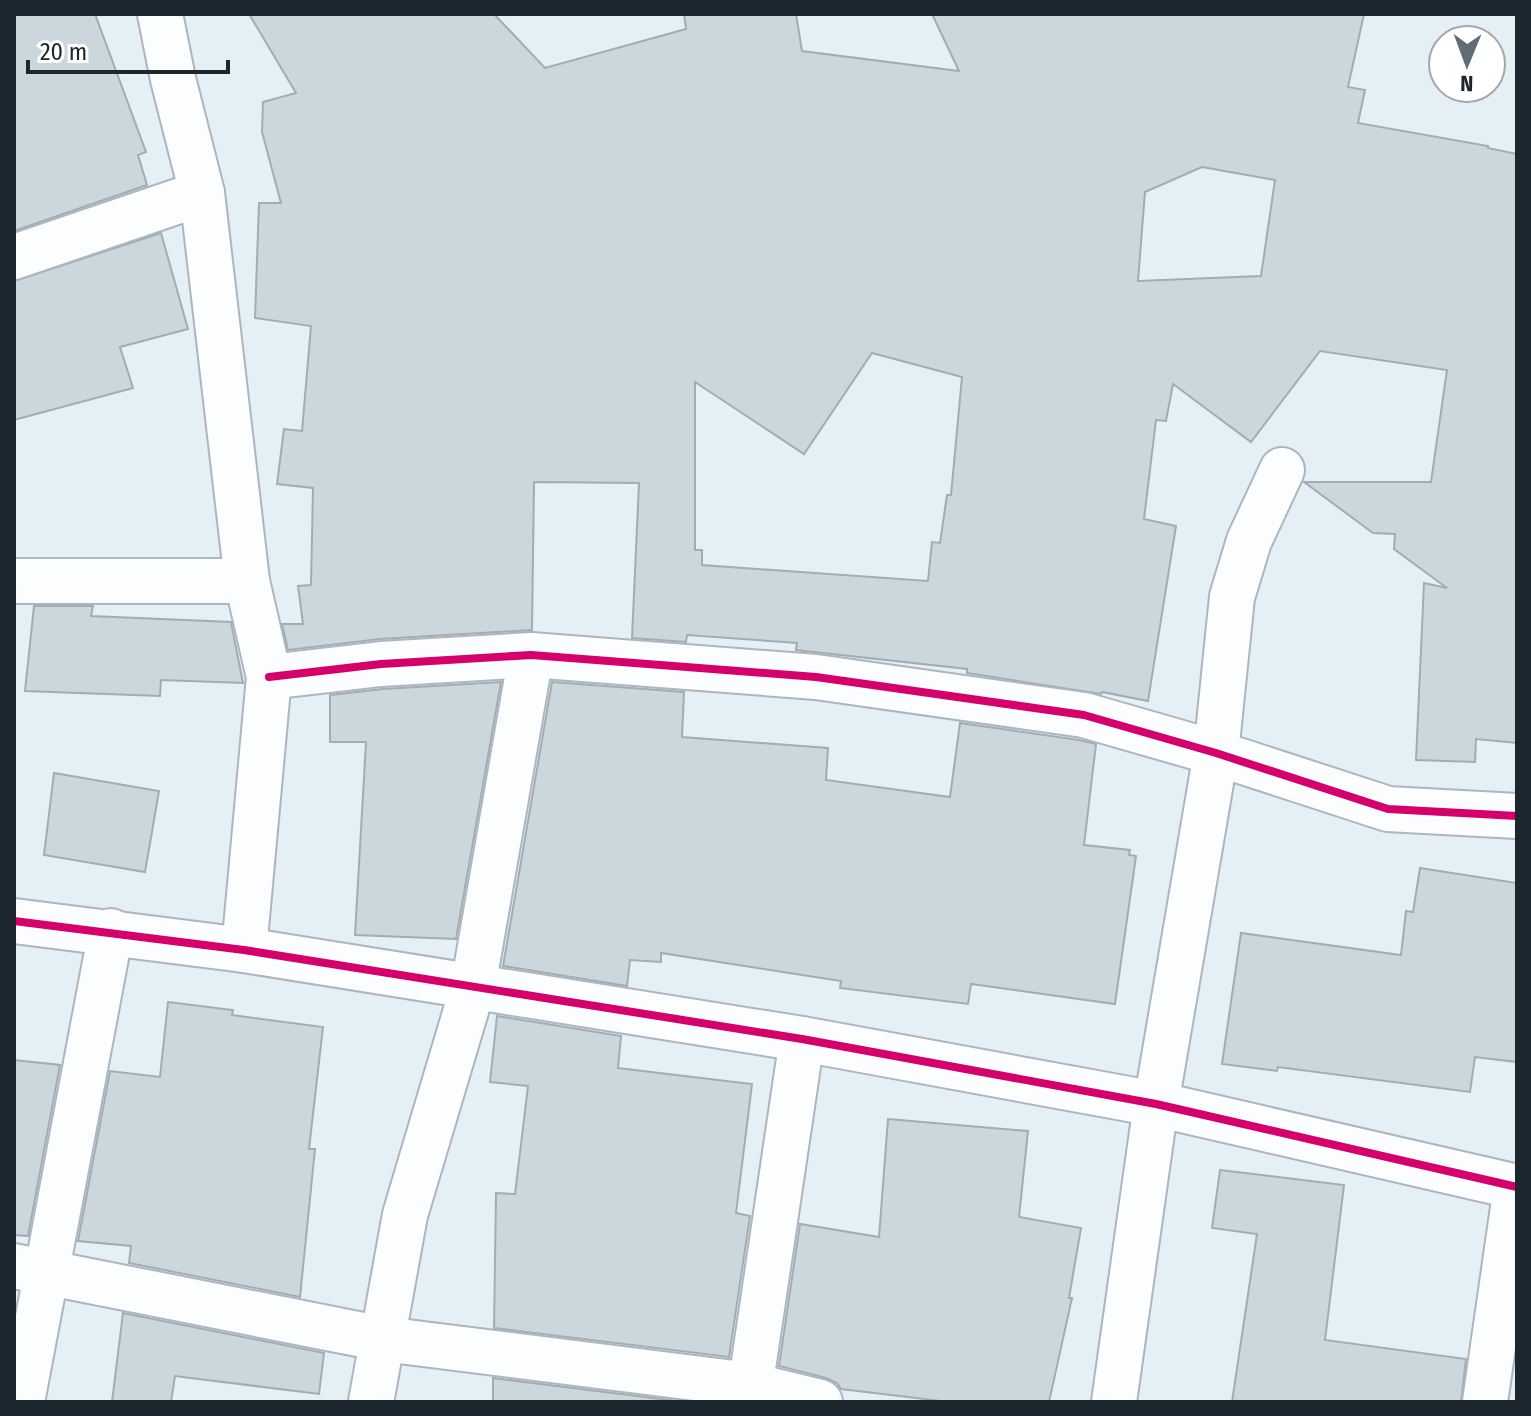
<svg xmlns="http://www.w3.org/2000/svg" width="1531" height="1416" font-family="'Fira Sans Condensed',sans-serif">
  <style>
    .building { fill: #ccd6dd; stroke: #a2acb3; stroke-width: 2; fill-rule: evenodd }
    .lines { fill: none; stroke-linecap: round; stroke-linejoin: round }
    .minor-casing { stroke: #acb6bd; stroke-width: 48 }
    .minor { stroke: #fbfdfe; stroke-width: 44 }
    .cycleway-casing { stroke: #fff; stroke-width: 13 }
    .cycleway { stroke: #d6006c; stroke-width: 8 }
  </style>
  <rect width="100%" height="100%" fill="#e5eff6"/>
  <g class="building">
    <polygon points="14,14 95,14 146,152 138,155 147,185 14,231"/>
    <path d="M249,14H494L545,68L686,29L684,14H796L802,51L959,71L932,14H1364L1348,87L1365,90L1358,123L1488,146V148L1517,154V743L1476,739L1475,762L1416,760L1424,583L1447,588L1394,549L1395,534L1373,533L1304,482H1431L1447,370L1320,351L1251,442L1173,384L1166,421L1156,420L1144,519L1176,526L1148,701L1102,692L1101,694L967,673V669L796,650L797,643L687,635L686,642L632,638L639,483L534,482L532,630L380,639L288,650L282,624H303L298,586L311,585L313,488L277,484L284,429L302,431L311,326L255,318L259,203H281L262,132L263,102L296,93ZM1202,167L1275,180L1261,276L1138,281L1145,192ZM872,353L962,377L951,495H947L940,543L932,542L928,581L702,565V550H695V382L804,454Z"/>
    <polygon points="161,233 188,329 120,347 133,388 14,420 14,281"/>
    <polygon points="34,606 93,606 91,616 231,622 243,683 161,680 160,696 25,691"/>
    <polygon points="501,682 456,939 355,935 366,742 330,742 330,695 383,689"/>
    <polygon points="552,682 684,692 682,737 828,748 826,780 950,797 960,723 1079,740 1096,744 1084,845 1130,850 1129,855 1136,856 1115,1004 971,984 968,1004 840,988 841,981 661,953 661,962 630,960 627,986 503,966"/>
    <polygon points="54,773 159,791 145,872 44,855"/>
    <polygon points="1420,868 1517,883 1517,1062 1475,1057 1470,1092 1278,1067 1277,1071 1222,1064 1241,933 1401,955 1406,911 1413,912"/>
    <polygon points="168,1002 233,1010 232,1015 323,1027 309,1149 315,1149 300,1297 129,1263 131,1246 78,1241 110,1071 160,1077"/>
    <polygon points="497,1016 621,1036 618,1068 752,1084 736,1213 750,1216 729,1357 494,1328 496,1193 515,1194 528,1086 490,1082"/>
    <polygon points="14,1060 60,1065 28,1236 14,1235"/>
    <polygon points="888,1119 1028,1131 1019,1217 1081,1228 1069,1298 1072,1298 1049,1402 949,1402 841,1389 837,1383 826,1378 779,1366 800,1224 879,1237"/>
    <polygon points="1220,1170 1344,1185 1325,1340 1466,1359 1461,1402 1232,1402 1257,1234 1212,1228"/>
    <polygon points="123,1313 324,1353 319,1394 175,1376 171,1402 112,1402"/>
    <polygon points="493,1378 685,1402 493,1402"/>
  </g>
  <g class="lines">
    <g class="minor-casing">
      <g id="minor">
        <polyline points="160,14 173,79 202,193 247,581 269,677 244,950"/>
        <polyline points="14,257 202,193"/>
        <polyline points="14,581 247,581"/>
        <polyline points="269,677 381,664 531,655 816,677 1084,715 1216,753 1388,809 1517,816"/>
        <polyline points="14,921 244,950 802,1039 1156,1104 1517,1187"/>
        <polyline points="14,1266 383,1339 750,1385 820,1402"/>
        <polyline points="22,1402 111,931"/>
        <polyline points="371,1402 405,1215 473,987 531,655"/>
        <polyline points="748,1402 802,1039"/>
        <polyline points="1114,1402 1156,1104 1216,753 1232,597 1249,541 1282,470"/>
        <polyline points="1485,1402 1516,1187"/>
      </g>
    </g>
    <use href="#minor" class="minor"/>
    <g class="cycleway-casing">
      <g id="cycleway">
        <polyline points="269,677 381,664 531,655 816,677 1084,715 1216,753 1388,809 1517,816"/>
        <polyline points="14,921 244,950 802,1039 1156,1104 1517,1187"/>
      </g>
    </g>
    <use href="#cycleway" class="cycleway"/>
  </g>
  <rect width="1531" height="1416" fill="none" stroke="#1b262e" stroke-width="32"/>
  <g transform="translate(1467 64) rotate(181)"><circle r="38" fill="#ffffff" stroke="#a4a8ab" stroke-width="2"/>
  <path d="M0-6L14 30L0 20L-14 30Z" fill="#626c74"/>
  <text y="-12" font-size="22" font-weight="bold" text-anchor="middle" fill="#1b262e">N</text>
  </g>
  <path d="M28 60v12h200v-12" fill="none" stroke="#1b262e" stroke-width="4"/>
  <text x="40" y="60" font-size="24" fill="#1b262e" stroke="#ffffff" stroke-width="6" paint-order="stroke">20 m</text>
</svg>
